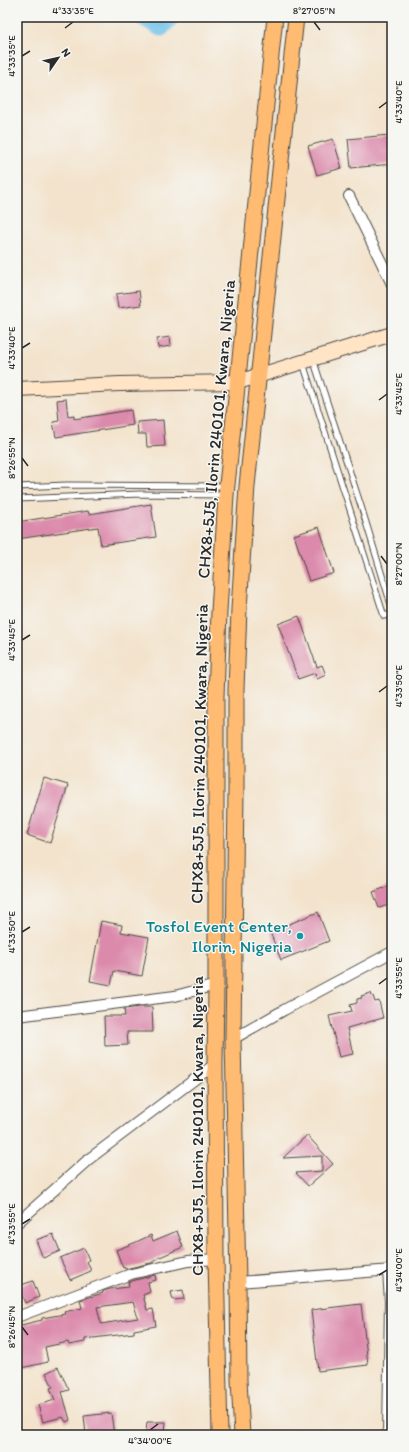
<svg xmlns="http://www.w3.org/2000/svg" width="409" height="1452" font-family="Itim,sans-serif">
  <style>
    .lines { fill: none; stroke-linecap: round; stroke-linejoin: round }
    .river { stroke: #6cbfe8; stroke-width: 19 }
    .building { fill: #db8aab; fill-rule: evenodd }
    .lane-casing { stroke: #494743; stroke-width: 7 }
    .street-casing { stroke: #494743; stroke-width: 12 }
    .secondary-casing { stroke: #494743; stroke-width: 16 }
    .primary-casing { stroke: #494743; stroke-width: 17 }
    .lane { stroke: #fff; stroke-width: 5 }
    .street { stroke: #fff; stroke-width: 10 }
    .secondary { stroke: #ffe4c6; stroke-width: 14 }
    .primary { stroke: #febb71; stroke-width: 15 }
    .ticks { fill: none; stroke: #2b2b2b; stroke-width: 1.5 }
    .culture-dot { fill: #0f9aa8; stroke: #f6f6f2; stroke-width: 1.5 }
    .labels { text-anchor: middle; dominant-baseline: central; stroke-width: 3; stroke-linejoin: round; paint-order: stroke }
    .street-label { font-size: 17px; fill: #2b2b2b; stroke: #f6f6f2 }
    .culture-label { font-size: 17px; fill: #0d838f; stroke: #f6f6f2; text-anchor: end }
    .neatline { fill: none; stroke: #2b2b2b; stroke-width: 1.5 }
    .ticks-label { font-size: 10px; text-anchor: middle; fill: #2b2b2b }
  </style>
  <rect width="100%" height="100%" fill="#f6f6f2"/>
  <filter id="ink" filterUnits="userSpaceOnUse"><feTurbulence type="fractalNoise" baseFrequency=".025" numOctaves="2"/><feDisplacementMap in="SourceGraphic" scale="8" xChannelSelector="R" yChannelSelector="G"/><feConvolveMatrix kernelMatrix="1 2 1 2 8 2 1 2 1" color-interpolation-filters="sRGB"/></filter>
  <filter id="wash" filterUnits="userSpaceOnUse"><feTurbulence type="fractalNoise" baseFrequency=".012" numOctaves="4" result="noise"/><feDisplacementMap in="SourceGraphic" scale="16" xChannelSelector="R" yChannelSelector="G"/><feGaussianBlur stdDeviation="0.9" result="paint"/><feColorMatrix in="noise" values="0 0 0 0 0 0 0 0 0 0 0 0 0 0 0 0 0 1.4 0 .05"/><feComposite in="paint" operator="in"/></filter>
  <g filter="url(#wash)">
    <rect width="100%" height="100%" fill="#f3e3cc"/>
    <g class="lines">
      <polyline class="river" points="144,17 161,27 170,17"/>
    </g>
    <g id="blocks">
      <g class="building">
        <polygon points="389,135 392,164 351,168 348,139"/>
        <polygon points="333,139 342,168 317,175 308,146"/>
        <polygon points="139,291 141,305 118,308 116,294"/>
        <polygon points="170,337 171,346 158,348 157,339"/>
        <polygon points="66,399 68,416 74,415 74,419 131,410 133,425 56,437 53,422 59,421 57,400"/>
        <polygon points="163,420 165,446 147,447 146,434 138,434 137,422"/>
        <polygon points="151,504 156,537 101,545 98,527 17,539 17,522 88,511 89,514"/>
        <polygon points="319,527 334,573 309,581 294,535"/>
        <polygon points="299,616 317,667 322,665 326,675 317,679 315,673 298,679 278,624"/>
        <polygon points="44,778 68,785 50,843 27,835"/>
        <polygon points="392,885 392,904 379,908 373,892"/>
        <polygon points="318,912 329,941 281,960 270,932"/>
        <polygon points="101,921 122,925 121,932 149,937 142,976 114,971 111,985 90,981"/>
        <polygon points="371,993 372,996 373,996 375,1002 379,1001 383,1018 347,1028 353,1054 339,1057 329,1016 352,1011 350,1005 357,1003 357,999 362,998 361,996"/>
        <polygon points="140,1007 152,1007 153,1032 127,1032 128,1045 105,1046 104,1016 125,1016 124,1009"/>
        <polygon points="307,1135 333,1164 308,1186 296,1173 322,1171 322,1156 283,1158"/>
        <polygon points="177,1231 183,1247 160,1257 151,1263 125,1269 124,1267 123,1268 116,1250 134,1243 151,1235 153,1241"/>
        <polygon points="53,1234 60,1251 43,1258 36,1240"/>
        <polygon points="84,1248 89,1260 87,1261 91,1271 70,1280 60,1258"/>
        <path d="M155,1275L156,1280L148,1282L150,1292L143,1295L147,1310L153,1309L156,1326L134,1330V1333L85,1339V1342L69,1345L68,1342L45,1347L48,1362L17,1369V1326L42,1320V1318L65,1314L64,1312L82,1308L80,1300L103,1293V1291L110,1289L129,1287L128,1282ZM133,1302L138,1318L101,1324L97,1307Z"/>
        <polygon points="33,1281 39,1297 25,1303 18,1286"/>
        <polygon points="183,1290 184,1299 173,1300 171,1292"/>
        <polygon points="361,1304 368,1365 318,1371 311,1310"/>
        <polygon points="58,1367 69,1390 62,1392 70,1420 66,1422 63,1417 43,1422 38,1405 55,1400 50,1388 53,1387 46,1373"/>
        <polygon points="111,1413 114,1435 86,1435 84,1416"/>
        <polygon points="147,1422 166,1422 165,1433 146,1432"/>
      </g>
    </g>
  </g>
  <g filter="url(#ink)">
    <use href="#blocks" fill-opacity="0" stroke="#494743" stroke-width="1"/>
    <g class="lines">
      <g class="lane-casing">
        <g id="lane">
          <polyline points="313,359 361,506 392,608"/>
          <polyline points="303,363 384,616 392,614"/>
          <polyline points="17,487 67,485 225,486"/>
          <polyline points="17,499 140,494 224,495"/>
        </g>
      </g>
      <g class="street-casing">
        <g id="street">
          <polyline points="349,196 392,284"/>
          <polyline points="17,1016 175,996 216,985"/>
          <polyline points="233,1039 284,1010 392,952"/>
          <polyline points="17,1223 89,1159 215,1064"/>
          <polyline points="238,1282 392,1270"/>
          <polyline points="17,1317 131,1274 188,1261 216,1259"/>
          <polyline points="388,1435 390,1302 388,1270"/>
        </g>
      </g>
      <g class="secondary-casing">
        <polyline id="secondary" points="17,389 119,384 238,382 392,334"/>
      </g>
      <g class="primary-casing">
        <g id="primary">
          <polyline points="220,1435 216,1259 215,1064 216,985 216,697 219,612 226,495 275,17"/>
          <polyline points="242,1435 239,1380 238,1282 233,1039 236,791 236,689 239,609 247,486 296,17"/>
        </g>
      </g>
      <use href="#lane" class="lane"/>
      <use href="#street" class="street"/>
      <use href="#secondary" class="secondary"/>
      <use href="#primary" class="primary"/>
    </g>
  </g>
  <path class="ticks" d="M314,22L320,30M65,28L73,22M22,56L30,51M379,108L387,102M22,348L30,343M379,400L387,394M22,458L28,466M381,556L387,564M22,640L30,635M379,692L387,686M22,932L30,927M379,984L387,978M22,1224L30,1219M379,1275L387,1270M22,1327L28,1335M150,1430L158,1424"/>
  <circle class="culture-dot" cx="300" cy="936" r="4"/>
  <g class="labels">
    <g class="street-label">
      <text transform="translate(216 429) rotate(-85)">CHX8+5J5, Ilorin 240101, Kwara, Nigeria</text>
      <text transform="translate(199 754) rotate(-89)">CHX8+5J5, Ilorin 240101, Kwara, Nigeria</text>
      <text transform="translate(197 1126) rotate(-90)">CHX8+5J5, Ilorin 240101, Kwara, Nigeria</text>
    </g>
    <g class="culture-label">
      <text x="292" y="926">Tosfol Event Center,<tspan x="292" dy="20">Ilorin, Nigeria</tspan></text>
    </g>
  </g>
  <rect width="409" height="1452" fill="none" stroke="#f6f6f2" stroke-width="44"/>
  <g transform="translate(58 58) rotate(56)" stroke="#f6f6f2" stroke-width="3" paint-order="stroke">
  <path d="M0-3L7 15L0 10L-7 15Z" fill="#2b2b2b"/>
  <text y="-6" font-size="11" font-weight="bold" text-anchor="middle" fill="#2b2b2b">N</text>
  </g>
  <rect x="22" y="22" width="365" height="1408" class="neatline"/>
  <g class="ticks-label">
    <text x="73" y="14">4°33'35"E</text>
    <text x="314" y="14">8°27'05"N</text>
    <text transform="translate(11 56) rotate(-90)" y="4">4°33'35"E</text>
    <text transform="translate(398 102) rotate(-90)" y="4">4°33'40"E</text>
    <text transform="translate(11 348) rotate(-90)" y="4">4°33'40"E</text>
    <text transform="translate(398 394) rotate(-90)" y="4">4°33'45"E</text>
    <text transform="translate(11 458) rotate(-90)" y="4">8°26'55"N</text>
    <text transform="translate(398 564) rotate(-90)" y="4">8°27'00"N</text>
    <text transform="translate(11 640) rotate(-90)" y="4">4°33'45"E</text>
    <text transform="translate(398 686) rotate(-90)" y="4">4°33'50"E</text>
    <text transform="translate(11 932) rotate(-90)" y="4">4°33'50"E</text>
    <text transform="translate(398 978) rotate(-90)" y="4">4°33'55"E</text>
    <text transform="translate(11 1224) rotate(-90)" y="4">4°33'55"E</text>
    <text transform="translate(398 1270) rotate(-90)" y="4">4°34'00"E</text>
    <text transform="translate(11 1327) rotate(-90)" y="4">8°26'45"N</text>
    <text x="150" y="1444">4°34'00"E</text>
  </g>
</svg>
